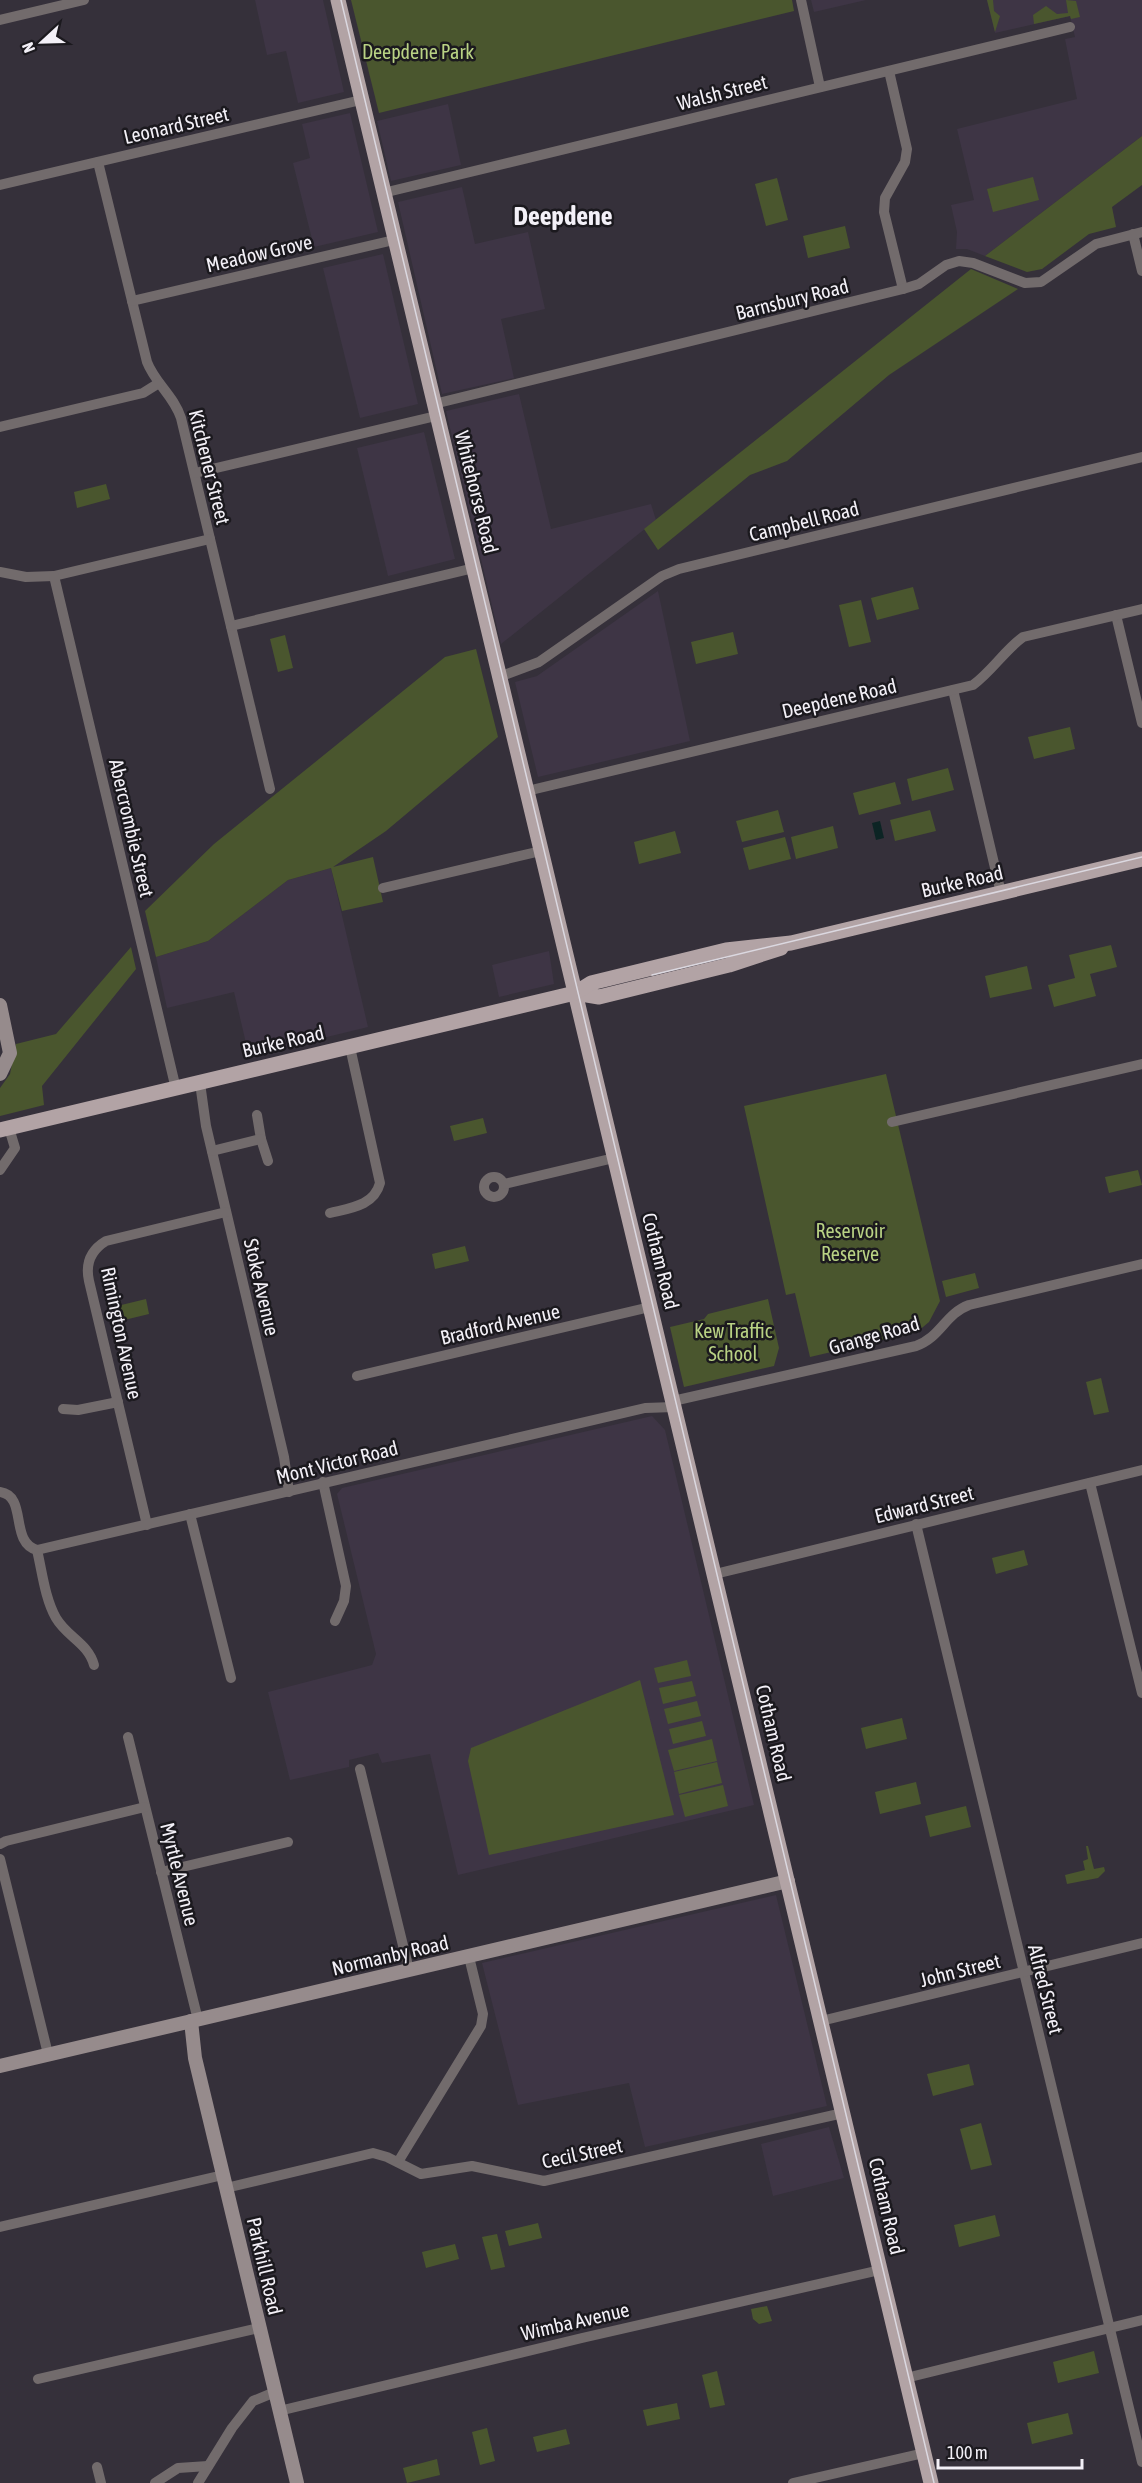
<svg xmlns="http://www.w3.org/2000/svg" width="1142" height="2483" font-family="'Asap Condensed',sans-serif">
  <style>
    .built { fill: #3e3545 }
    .green { fill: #4a562e }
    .water { fill: #0c2424 }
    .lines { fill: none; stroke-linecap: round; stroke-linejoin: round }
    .street { stroke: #726b6c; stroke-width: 10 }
    .secondary { stroke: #968b8c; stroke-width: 14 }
    .primary { stroke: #b2a3a5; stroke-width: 15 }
    .tram { stroke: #dbd8e0; stroke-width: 1.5 }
    .labels { text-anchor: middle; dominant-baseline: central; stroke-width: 5; stroke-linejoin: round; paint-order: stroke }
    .park-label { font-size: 20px; fill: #b9d284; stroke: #1b191e }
    .street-label { font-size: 20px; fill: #f3f0f7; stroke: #1b191e }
    .district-label { font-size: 26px; font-weight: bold; fill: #f3f0f7; stroke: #1b191e }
  </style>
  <rect width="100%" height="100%" fill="#35303a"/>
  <g class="built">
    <polygon points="255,0 323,0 344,92 298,103 286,51 267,55"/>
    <polygon points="811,0 866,0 814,12"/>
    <polygon points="987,0 1142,0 1142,136 985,256 967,249 956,249 957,232 951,205 974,200 957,129 1077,99 1065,39 1075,37 1070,16 995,33"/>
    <polygon points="448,104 461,165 391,181 377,121"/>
    <polygon points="350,113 378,232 314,247 293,163 310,158 302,124"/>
    <polygon points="462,187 475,244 528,232 545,309 501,319 514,378 442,394 398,202"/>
    <polygon points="383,254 418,404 360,418 323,268"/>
    <polygon points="519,394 551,529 651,504 656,520 501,644 446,411"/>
    <polygon points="424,432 455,559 388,576 357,448"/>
    <polygon points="658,591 690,741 538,777 515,682 537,676"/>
    <polygon points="331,868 368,1027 249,1056 234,992 167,1008 156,957 208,941 288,880"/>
    <polygon points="549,951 554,984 499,997 492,965"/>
    <polygon points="652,1416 665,1430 754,1805 458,1875 430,1754 382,1763 378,1753 349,1760 349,1767 290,1780 268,1692 372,1665 376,1654 337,1494 342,1488"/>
    <polygon points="776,1895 827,2106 645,2147 629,2083 518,2105 482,1963"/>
    <polygon points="829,2127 844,2178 773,2196 761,2144"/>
  </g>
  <g class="green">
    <polygon points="351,0 792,0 794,11 379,113"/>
    <polygon points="987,0 993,0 994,11 1000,16 995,32"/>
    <polygon points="1066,0 1076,1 1080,17 1071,19 1070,16 1034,24 1033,15 1046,6 1057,14 1068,13"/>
    <polygon points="1142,136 1142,185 1112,207 1116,227 1089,234 1042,269 1027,272 985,256"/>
    <polygon points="1033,177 1039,200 993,212 987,189"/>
    <polygon points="777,178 788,220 766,226 755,184"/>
    <polygon points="845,226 850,248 808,258 803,236"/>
    <polygon points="971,269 1018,289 889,375 787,461 750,475 658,550 644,529"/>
    <polygon points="106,484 110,499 77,508 74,492"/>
    <polygon points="913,587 919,609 877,620 871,598"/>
    <polygon points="861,600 871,642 849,647 839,605"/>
    <polygon points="733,632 738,654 696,664 691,642"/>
    <polygon points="285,635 293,668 278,672 270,639"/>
    <polygon points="476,649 498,737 386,831 333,867 373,857 383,902 342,911 331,868 288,880 208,941 156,957 145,911 214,844 445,657"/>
    <polygon points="1070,727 1075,749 1034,759 1028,737"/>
    <polygon points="948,768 954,790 912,801 907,779"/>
    <polygon points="895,782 901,804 859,815 853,793"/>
    <polygon points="778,810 784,832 742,842 736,821"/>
    <polygon points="930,810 936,831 895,841 890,820"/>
    <polygon points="833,826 838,848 796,859 791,837"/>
    <polygon points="675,831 681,853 639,864 634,842"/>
    <polygon points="785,837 791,859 749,870 743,848"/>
    <polygon points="1111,945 1117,967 1090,974 1096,996 1054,1007 1048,985 1075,978 1069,955"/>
    <polygon points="131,947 136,969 42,1086 44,1105 0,1116 0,1088 10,1074 16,1044 56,1034"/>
    <polygon points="1027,966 1032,989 990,998 985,976"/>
    <polygon points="886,1074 940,1301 929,1322 917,1332 810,1357 795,1293 786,1295 744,1106"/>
    <polygon points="483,1118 487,1133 454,1141 450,1126"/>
    <polygon points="1138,1170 1142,1185 1109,1193 1105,1177"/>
    <polygon points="465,1246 469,1261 435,1269 432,1254"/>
    <polygon points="975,1273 979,1288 946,1297 942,1281"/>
    <polygon points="146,1299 149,1314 116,1322 113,1307"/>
    <polygon points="768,1299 779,1348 774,1366 684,1387 670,1327 704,1319 708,1314"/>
    <polygon points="1101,1378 1109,1412 1094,1415 1086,1382"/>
    <polygon points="1024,1550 1028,1565 996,1574 992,1558"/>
    <polygon points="687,1660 691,1676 658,1683 654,1668"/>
    <polygon points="640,1680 674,1815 489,1855 468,1761 471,1748"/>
    <polygon points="692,1681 696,1696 663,1704 659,1688"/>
    <polygon points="697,1701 701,1716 668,1724 664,1709"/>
    <polygon points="902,1718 907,1739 866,1749 861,1728"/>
    <polygon points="702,1721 706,1736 673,1744 669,1729"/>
    <polygon points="712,1739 717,1761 674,1771 668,1750"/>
    <polygon points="717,1762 722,1783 679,1794 674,1772"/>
    <polygon points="916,1782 921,1804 880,1814 875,1792"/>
    <polygon points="723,1785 728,1806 685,1817 679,1795"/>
    <polygon points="966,1806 971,1827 930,1837 925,1816"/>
    <polygon points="1086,1846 1088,1846 1094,1869 1104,1867 1105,1871 1098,1878 1067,1884 1065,1875 1085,1870 1083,1861 1088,1859"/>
    <polygon points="969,2064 974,2085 933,2096 927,2074"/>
    <polygon points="981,2123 992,2165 971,2170 960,2129"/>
    <polygon points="995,2215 1000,2236 959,2247 954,2225"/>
    <polygon points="538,2223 542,2238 509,2246 505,2231"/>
    <polygon points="497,2234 505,2267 491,2270 482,2237"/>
    <polygon points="455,2244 459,2259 426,2268 422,2252"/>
    <polygon points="767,2306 772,2321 759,2324 753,2319 751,2309"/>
    <polygon points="1094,2351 1099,2373 1058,2383 1053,2362"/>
    <polygon points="717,2371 725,2405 710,2408 702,2375"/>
    <polygon points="677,2403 680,2419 647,2426 643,2410"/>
    <polygon points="1068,2413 1073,2434 1032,2444 1027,2423"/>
    <polygon points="487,2428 495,2461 480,2465 472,2432"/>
    <polygon points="566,2429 570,2444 537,2452 533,2437"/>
    <polygon points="437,2459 440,2475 407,2483 403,2468"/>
  </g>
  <polygon class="water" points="880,821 884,838 876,840 872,823"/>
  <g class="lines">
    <g class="street">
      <polyline points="801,0 820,87"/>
      <polyline points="0,20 84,0"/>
      <polyline points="889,71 907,149 905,162 885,198 884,212 903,289"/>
      <path d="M98,162L147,362C155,383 174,396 181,418L270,789"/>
      <polyline points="0,185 361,100"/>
      <polyline points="383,193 1070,27"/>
      <polyline points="1133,234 1142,271"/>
      <polyline points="132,301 394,240"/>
      <polyline points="434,404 903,289 919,284 946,265 959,261 973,263 1025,283 1041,282 1096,244 1142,232"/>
      <polyline points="0,427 143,393 159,383"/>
      <polyline points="195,473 436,416"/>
      <polyline points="0,572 26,577 54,576 210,539"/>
      <polyline points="54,576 176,1089"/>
      <polyline points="1116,615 1142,723"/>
      <polyline points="231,626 474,568"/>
      <polyline points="499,677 539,662 662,576 679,569 1142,457"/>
      <polyline points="953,690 1001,893"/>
      <path d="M527,791L973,685C992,671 1004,651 1023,637L1142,609"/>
      <polyline points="383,888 541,851"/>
      <polyline points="200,1083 206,1126 284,1457 289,1492"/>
      <polyline points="257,1115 261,1139 268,1161"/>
      <polyline points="892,1122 1142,1064"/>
      <polyline points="212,1151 261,1139"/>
      <polyline points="0,1170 15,1148 9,1128"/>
      <circle cx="494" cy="1187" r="10"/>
      <polyline points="504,1184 614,1158"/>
      <path d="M330,1213C350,1208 374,1206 380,1183L350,1047"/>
      <polyline points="357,1376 650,1307"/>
      <path d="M673,1401L916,1346C941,1337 945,1314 969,1305L1142,1264"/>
      <polyline points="63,1409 78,1410 118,1402"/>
      <polyline points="323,1482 346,1586 344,1601 335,1621"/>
      <polyline points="1090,1483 1142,1693"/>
      <path d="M0,1492C28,1496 9,1542 37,1550"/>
      <polyline points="190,1514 231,1678"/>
      <polyline points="916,1524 1142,2462"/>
      <path d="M147,1525L89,1281C85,1263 91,1250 106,1241L226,1212"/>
      <polyline points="37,1550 645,1408 674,1407"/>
      <path d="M37,1550C42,1571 45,1599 56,1618C67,1637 88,1643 94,1665"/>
      <polyline points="715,1574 1142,1470"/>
      <polyline points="128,1737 198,2020"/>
      <polyline points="360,1769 409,1970"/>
      <polyline points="0,1844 6,1841 145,1807"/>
      <polyline points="0,1859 48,2054"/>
      <polyline points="161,1872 288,1842"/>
      <polyline points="821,2021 1142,1943"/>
      <polyline points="398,2162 481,2026 483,2014 469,1957"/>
      <polyline points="226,2188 373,2153 387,2157 421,2174 472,2166 544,2181 843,2113"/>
      <polyline points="0,2227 223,2175"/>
      <polyline points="906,2378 1142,2320"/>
      <polyline points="38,2379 259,2328"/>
      <polyline points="279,2411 582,2338 880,2270"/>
      <polyline points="97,2467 101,2483"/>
      <polyline points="155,2483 178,2468 208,2466"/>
      <polyline points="198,2483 232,2428 253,2401 275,2392"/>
      <polyline points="793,2483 924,2453"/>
    </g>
    <g class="secondary">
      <polyline points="0,1005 10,1053 0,1074"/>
      <polyline points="191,2021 195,2058 297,2483"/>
      <polyline points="0,2066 788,1881"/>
    </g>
    <g class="primary">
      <polyline points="338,0 931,2483"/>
      <polyline points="575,993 599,997 729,965 781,948"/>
      <polyline points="0,1130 575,993 591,983 726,950 791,943 1142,859"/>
    </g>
    <g class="tram">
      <polyline points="341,0 934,2483"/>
      <polyline points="652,975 1142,857"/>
    </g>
  </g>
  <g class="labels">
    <g class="park-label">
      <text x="418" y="51">Deepdene Park</text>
      <text x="850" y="1230">Reservoir<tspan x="850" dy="23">Reserve</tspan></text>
      <text x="733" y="1330">Kew Traffic<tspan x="733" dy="23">School</tspan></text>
    </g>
    <g class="street-label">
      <text transform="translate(722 92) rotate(-14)">Walsh Street</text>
      <text transform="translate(176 125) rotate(-13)">Leonard Street</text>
      <text transform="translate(259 253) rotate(-13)">Meadow Grove</text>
      <text transform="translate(792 299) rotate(-14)">Barnsbury Road</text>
      <text transform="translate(210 467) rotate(76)">Kitchener Street</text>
      <text transform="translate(477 492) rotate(76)">Whitehorse Road</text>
      <text transform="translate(804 521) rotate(-14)">Campbell Road</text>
      <text transform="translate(839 698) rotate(-13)">Deepdene Road</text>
      <text transform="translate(132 828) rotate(77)">Abercrombie Street</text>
      <text transform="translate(962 881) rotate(-13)">Burke Road</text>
      <text transform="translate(283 1041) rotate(-13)">Burke Road</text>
      <text transform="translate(661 1261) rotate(76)">Cotham Road</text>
      <text transform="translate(262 1287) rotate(77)">Stoke Avenue</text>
      <text transform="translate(500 1324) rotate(-13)">Bradford Avenue</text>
      <text transform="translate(122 1333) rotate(78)">Rimington Avenue</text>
      <text transform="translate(874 1335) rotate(-16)">Grange Road</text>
      <text transform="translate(337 1462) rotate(-14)">Mont Victor Road</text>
      <text transform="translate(924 1504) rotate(-14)">Edward Street</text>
      <text transform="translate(774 1733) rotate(77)">Cotham Road</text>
      <text transform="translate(180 1874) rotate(76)">Myrtle Avenue</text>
      <text transform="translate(390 1955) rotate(-13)">Normanby Road</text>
      <text transform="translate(960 1970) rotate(-14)">John Street</text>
      <text transform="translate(1046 1989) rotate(76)">Alfred Street</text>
      <text transform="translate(582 2153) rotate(-12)">Cecil Street</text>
      <text transform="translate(887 2206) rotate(77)">Cotham Road</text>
      <text transform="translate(265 2266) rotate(77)">Parkhill Road</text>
      <text transform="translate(575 2321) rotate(-13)">Wimba Avenue</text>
    </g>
    <g class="district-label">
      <text x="563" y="216">Deepdene</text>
    </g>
  </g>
  <g transform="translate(42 42) rotate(248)" stroke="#1b191e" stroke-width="4.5" paint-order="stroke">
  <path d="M0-4.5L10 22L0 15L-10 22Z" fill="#f3f0f7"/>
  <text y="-9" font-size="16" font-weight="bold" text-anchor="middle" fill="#f3f0f7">N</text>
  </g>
  <path d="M938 2459v9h144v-9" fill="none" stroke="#f3f0f7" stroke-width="3"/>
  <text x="947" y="2459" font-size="18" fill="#f3f0f7" stroke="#1b191e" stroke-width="4.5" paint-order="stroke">100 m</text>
</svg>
